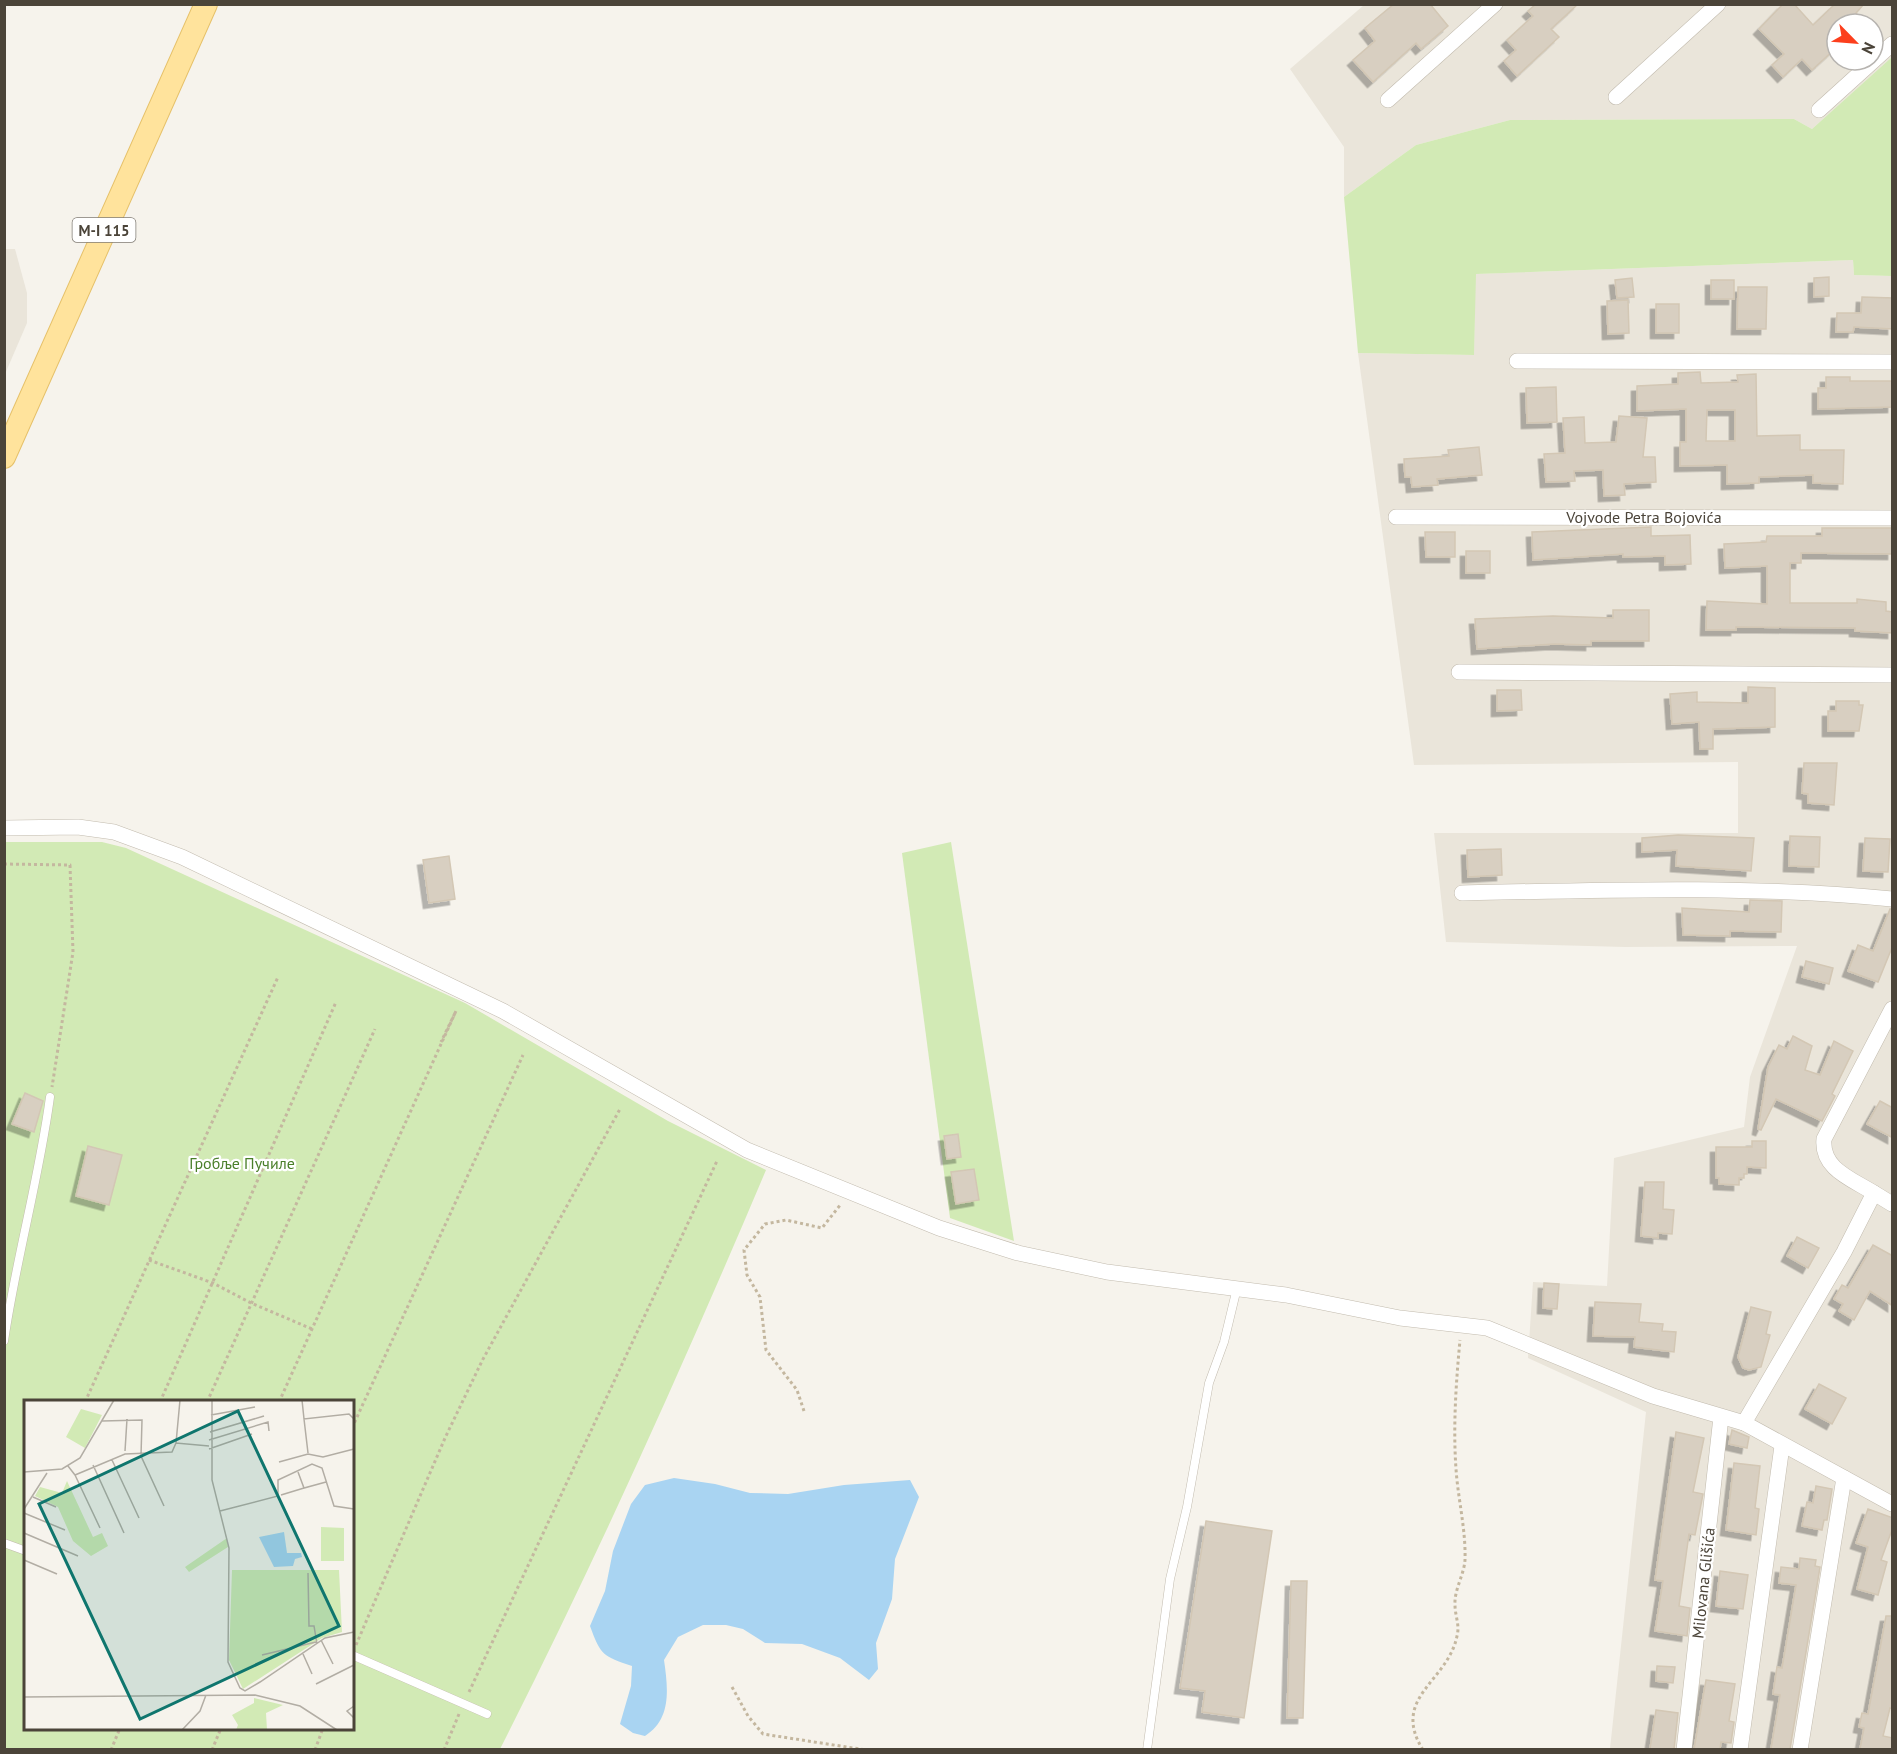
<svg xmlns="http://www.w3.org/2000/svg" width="1897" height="1754" font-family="'PT Sans',sans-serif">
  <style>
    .residential { fill: #eae5da; fill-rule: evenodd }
    .green { fill: #d2eab5; fill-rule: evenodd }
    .water { fill: #a9d4f2 }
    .building { fill: #d8cfc1; stroke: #d3c7b4; stroke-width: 1.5; fill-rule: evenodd; filter: url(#shadow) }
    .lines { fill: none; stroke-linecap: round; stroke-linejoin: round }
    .lane-casing { stroke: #c2bbae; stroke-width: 9 }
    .street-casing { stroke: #c2bbae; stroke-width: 16 }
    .primary-casing { stroke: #e6c16a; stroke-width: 24 }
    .path { stroke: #c4b79f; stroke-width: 3; stroke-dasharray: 3 3; stroke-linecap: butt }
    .lane { stroke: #fff; stroke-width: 8 }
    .street { stroke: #fff; stroke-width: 15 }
    .primary { stroke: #ffe39c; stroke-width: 22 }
    .labels { text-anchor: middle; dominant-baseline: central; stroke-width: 4.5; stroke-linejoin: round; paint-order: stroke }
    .shield { fill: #fff; stroke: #817c74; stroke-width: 1.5 }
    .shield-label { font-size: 15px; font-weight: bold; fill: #4b4439 }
    .street-label { font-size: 16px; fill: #4b4439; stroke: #fff }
    .park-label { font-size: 16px; fill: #4a7f2a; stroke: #fff }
    .inset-road { fill: none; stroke: #b2ada4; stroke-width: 1.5 }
    .view { fill: #0f766e; fill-opacity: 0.15; stroke: #0f766e; stroke-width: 3 }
    .inset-edge { fill: none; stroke: #4b4439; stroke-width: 3 }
  </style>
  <defs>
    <filter id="shadow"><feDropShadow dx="-5.5" dy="5.5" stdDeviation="0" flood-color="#0004"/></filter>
  </defs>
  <rect width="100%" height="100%" fill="#f6f3ec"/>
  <g class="residential">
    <path d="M1364,5H1892V57L1812,129L1794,119L1510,120L1416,145L1344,197V147L1290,69ZM1837,24H1873V60H1837Z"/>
    <polygon points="5,249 15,249 27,293 27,323 5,374"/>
    <polygon points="1853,260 1854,275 1892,276 1892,1749 1610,1749 1646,1412 1528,1358 1533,1282 1607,1286 1614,1158 1744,1127 1750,1077 1797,946 1625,947 1446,942 1434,833 1738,833 1738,762 1414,765 1358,353 1474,355 1475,274"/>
  </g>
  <g class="green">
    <polygon points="1892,57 1892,276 1854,275 1853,260 1476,274 1474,355 1358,353 1344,197 1416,145 1510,120 1794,119 1812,129"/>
    <path d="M4,842H102L126,848L465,1003L668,1121L766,1170C683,1366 596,1560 500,1749H5ZM26,1402H352V1728H26Z"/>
    <polygon points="951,842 1014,1241 950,1218 902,853"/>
  </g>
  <path class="water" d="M674,1478L715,1484L750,1493L788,1494L844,1485L910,1480L919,1497L895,1559L892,1599L876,1643L878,1669L869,1680L840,1658L802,1644L765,1643L743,1629L726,1625H703L678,1637L664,1660C668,1688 672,1719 645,1736L633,1733L620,1724L631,1686L632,1666C603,1656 601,1656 590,1626L605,1591L613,1551L631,1504L645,1485Z"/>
  <g class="building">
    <polygon points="1394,4 1430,4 1448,26 1421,49 1416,43 1373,82 1353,60 1375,41 1365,28"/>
    <polygon points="1536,4 1578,4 1551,29 1559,37 1517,76 1504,61 1516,50 1507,40 1533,16 1528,11"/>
    <polygon points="1783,4 1794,4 1813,25 1835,4 1864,4 1856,13 1865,24 1837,24 1837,47 1812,70 1802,59 1783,77 1772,65 1784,54 1759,29"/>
    <polygon points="1829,277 1829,296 1814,297 1814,278"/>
    <polygon points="1632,278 1634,297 1617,298 1615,280"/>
    <rect x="1711" y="280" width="23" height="19"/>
    <polygon points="1738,287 1767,287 1766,329 1737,329"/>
    <polygon points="1862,297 1893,298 1893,329 1854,327 1853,332 1836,332 1837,313 1861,313"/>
    <polygon points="1628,300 1629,333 1608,334 1607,301"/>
    <rect x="1656" y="304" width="23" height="29"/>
    <path d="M1700,372L1701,383L1738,382L1737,375L1756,374L1757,436L1800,435V450H1844L1843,484L1813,483V475L1759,477V483L1727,484V465L1680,466V442H1686V409L1637,411V386L1678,384V373ZM1707,410H1735V441H1706Z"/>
    <polygon points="1826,377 1850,377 1850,381 1893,381 1893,407 1818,409 1818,388 1826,388"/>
    <polygon points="1556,387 1557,422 1527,423 1526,388"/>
    <polygon points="1619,416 1647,418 1643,457 1655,457 1656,482 1624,484 1625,495 1604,496 1603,470 1574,471 1575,481 1546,482 1544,454 1565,453 1563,418 1584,417 1585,443 1616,442"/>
    <polygon points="1479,447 1482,475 1437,479 1438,485 1412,487 1411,477 1405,477 1404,459 1449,456 1448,450"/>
    <polygon points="1651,527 1651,536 1690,535 1691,564 1665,565 1665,556 1623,557 1623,554 1533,560 1532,532"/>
    <polygon points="1822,528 1893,528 1893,554 1801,553 1801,563 1790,563 1790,603 1857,603 1857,599 1886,602 1886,611 1893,612 1893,633 1855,631 1855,628 1736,627 1736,630 1706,630 1707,601 1767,604 1767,566 1725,568 1724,544 1766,542 1767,536 1822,536"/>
    <polygon points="1425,532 1455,532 1455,557 1426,557"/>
    <rect x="1466" y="551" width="24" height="22"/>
    <polygon points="1613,610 1649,610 1649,641 1591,641 1591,645 1554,644 1477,649 1475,619 1553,616 1613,618"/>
    <polygon points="1748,687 1775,688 1775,727 1713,729 1713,749 1700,749 1699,722 1672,724 1670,694 1697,692 1697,702 1748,703"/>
    <polygon points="1497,690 1521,690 1522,710 1497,711"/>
    <polygon points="1836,701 1859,701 1859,705 1863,705 1859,731 1828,731 1828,711 1836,711"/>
    <polygon points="1804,763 1837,763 1834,805 1808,803 1808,794 1802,793"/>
    <polygon points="1678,835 1754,838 1751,871 1676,866 1677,850 1642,852 1642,838"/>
    <polygon points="1790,836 1820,837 1819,867 1789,866"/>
    <polygon points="1865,838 1890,839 1888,872 1863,871"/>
    <polygon points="1501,849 1502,875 1468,877 1467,850"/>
    <polygon points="449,856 455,899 429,903 423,860"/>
    <polygon points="1750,900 1782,901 1781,932 1730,931 1730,936 1683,935 1682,908 1749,912"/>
    <polygon points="1890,909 1893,909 1893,945 1878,982 1848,971 1858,945 1873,951"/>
    <polygon points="1806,961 1833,968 1829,984 1802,977"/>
    <polygon points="1793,1036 1812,1046 1805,1070 1820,1075 1834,1041 1853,1051 1832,1094 1835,1096 1822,1121 1776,1099 1761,1130 1758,1129 1768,1067 1779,1045 1787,1049"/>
    <polygon points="25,1093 43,1101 34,1132 12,1124"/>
    <polygon points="1880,1101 1893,1108 1893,1138 1867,1124"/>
    <polygon points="958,1134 961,1157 947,1159 944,1136"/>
    <polygon points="1752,1141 1766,1141 1766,1168 1747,1167 1747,1174 1744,1174 1744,1178 1739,1178 1739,1185 1719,1184 1719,1178 1716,1178 1716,1147 1752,1147"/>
    <polygon points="88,1146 122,1155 109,1205 76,1196"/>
    <polygon points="974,1169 979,1200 956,1204 951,1172"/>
    <polygon points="1645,1182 1664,1182 1663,1209 1674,1210 1672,1234 1658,1233 1658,1238 1641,1236"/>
    <polygon points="1797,1237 1819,1248 1808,1268 1787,1256"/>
    <polygon points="1873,1245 1893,1256 1893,1306 1870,1291 1854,1320 1839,1311 1843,1304 1834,1299 1842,1285 1848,1288"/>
    <polygon points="1544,1283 1559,1284 1557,1309 1543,1308"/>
    <polygon points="1595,1302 1641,1304 1639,1322 1663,1324 1662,1331 1676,1332 1674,1352 1634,1347 1635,1337 1593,1336"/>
    <polygon points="1751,1307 1771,1312 1766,1334 1770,1335 1761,1367 1749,1370 1743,1368 1738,1357"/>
    <polygon points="1819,1384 1846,1398 1832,1424 1805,1409"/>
    <polygon points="1732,1430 1749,1437 1747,1448 1729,1444"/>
    <polygon points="1676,1432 1704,1438 1693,1492 1703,1494 1695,1535 1689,1534 1679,1606 1690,1608 1687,1636 1655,1631 1663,1581 1655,1580"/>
    <polygon points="1734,1463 1760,1466 1755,1508 1759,1509 1756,1535 1726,1530"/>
    <polygon points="1816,1486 1832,1489 1827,1520 1824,1520 1822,1530 1802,1526 1807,1502 1813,1503"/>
    <polygon points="1868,1509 1893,1518 1893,1527 1881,1560 1887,1562 1878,1595 1857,1589 1868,1547 1856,1543"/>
    <polygon points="1206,1521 1272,1531 1244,1718 1202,1712 1205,1691 1180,1688"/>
    <polygon points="1800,1558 1816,1560 1815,1566 1820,1567 1790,1749 1771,1749 1780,1695 1773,1694 1777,1667 1782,1668 1796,1585 1779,1583 1781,1567 1799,1569"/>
    <polygon points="1720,1571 1748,1575 1743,1609 1716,1606"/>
    <polygon points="1291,1581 1307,1581 1303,1718 1287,1718"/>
    <polygon points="1886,1616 1893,1616 1893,1709 1890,1708 1883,1736 1893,1738 1893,1749 1860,1749 1864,1728 1859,1727 1862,1713 1868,1714"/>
    <polygon points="1657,1666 1675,1667 1673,1683 1656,1681"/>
    <polygon points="1706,1680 1735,1684 1729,1721 1734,1722 1731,1743 1721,1742 1720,1749 1694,1749"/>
    <polygon points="1656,1710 1678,1713 1674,1749 1650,1749"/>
  </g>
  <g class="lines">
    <g class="lane-casing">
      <g id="lane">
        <path d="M4,1341C16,1259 39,1179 50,1097"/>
        <polyline points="4,1543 26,1551"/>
        <polyline points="352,1655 487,1714"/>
        <polyline points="1147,1750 1170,1579 1187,1507 1209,1383 1224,1342 1237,1288"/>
      </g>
    </g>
    <g class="street-casing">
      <g id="street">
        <polyline points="1616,97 1718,4"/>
        <polyline points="1388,100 1495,4"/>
        <polyline points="1819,110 1892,44"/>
        <polyline points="1517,361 1892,362"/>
        <polyline points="1396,517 1892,518"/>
        <polyline points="1459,672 1892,675"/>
        <polyline points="4,828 78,827 114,832 182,857 503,1011 747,1150 939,1228 1018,1253 1107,1272 1286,1295 1400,1318 1487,1328 1653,1396 1744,1423 1892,1504"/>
        <path d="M1462,893C1605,890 1750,885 1892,899"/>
        <polyline points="1874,1193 1892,1204"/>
        <path d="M1744,1423L1844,1252L1874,1193C1852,1179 1821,1169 1824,1139L1892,1009"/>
        <polyline points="1684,1750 1721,1417"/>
        <polyline points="1740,1750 1782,1446"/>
        <polyline points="1800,1750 1844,1478"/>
      </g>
    </g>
    <g class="primary-casing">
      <polyline id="primary" points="4,457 206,4"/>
    </g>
    <g class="path">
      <polyline points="4,864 70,865 73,952 52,1087"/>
      <polyline points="149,1260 213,1283 251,1303 312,1329"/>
      <polyline points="85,1402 278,977"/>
      <polyline points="160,1402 336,1002"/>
      <polyline points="207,1402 375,1029"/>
      <polyline points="279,1402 456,1011 441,1042"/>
      <polyline points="804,1411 797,1390 766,1350 760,1297 747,1275 744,1250 765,1224 786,1220 822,1228 841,1204"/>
      <polyline points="352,1428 523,1055"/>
      <polyline points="356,1645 445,1438 482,1361 620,1109"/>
      <polyline points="732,1687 748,1716 763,1734 866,1750"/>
      <polyline points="469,1692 717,1161"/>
      <polyline points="111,1750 120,1728"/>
      <polyline points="212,1750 221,1728"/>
      <polyline points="315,1750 323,1728"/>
      <polyline points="444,1750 459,1714"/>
      <path d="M1423,1750C1390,1697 1448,1682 1457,1636C1460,1625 1455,1616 1455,1605C1454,1590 1464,1575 1465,1560C1466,1530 1458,1499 1456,1469C1453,1426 1456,1383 1460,1340"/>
    </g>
    <use href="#lane" class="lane"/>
    <use href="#street" class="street"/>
    <use href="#primary" class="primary"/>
  </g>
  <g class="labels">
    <rect class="shield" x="72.5" y="218" width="63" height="24" rx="4.5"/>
    <g class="shield-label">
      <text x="104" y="230">M-I 115</text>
    </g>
    <g class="street-label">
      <text x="1644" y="517">Vojvode Petra Bojovića</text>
      <text transform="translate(1703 1583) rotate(-84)">Milovana Glišića</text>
    </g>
    <g class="park-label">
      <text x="242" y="1163">Гробље Пучиле</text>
    </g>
  </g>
  <g transform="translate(24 1400)">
    <rect width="330" height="330" fill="#f6f3ec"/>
    <path d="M57,9L78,15L61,48L42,37ZM43,81L69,137L78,133L84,146L67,156L49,141L34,107L11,96L16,87L38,93ZM297,127L320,128V161H297ZM203,138L204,147L165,172L161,167ZM208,170H315L318,232L298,238L219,289L205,260ZM230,298L259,305L242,313L243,330H212L214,325L208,315L230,303Z" fill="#d2eab5"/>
    <path d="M260,132L263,153H277L278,157L271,159L269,166L250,167L235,137Z" fill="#a9d4f2"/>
    <path class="inset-road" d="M188,0V80L205,148L204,262L216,288L221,291L236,282L301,238L330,232M278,0L280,19L325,14L330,19M187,15L231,7M280,19L284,53M78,21L118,20L117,56L140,106M186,32L240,16M185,40L244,22L245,31M152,43L156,0M185,49L228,34M101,51L103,19M88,60L115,118M255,62L284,54L299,57L330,49M69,65L100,133M44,66L51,75L101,54L148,52L152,43L185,46M0,72L38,69L56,58L90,0M274,72L280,88L302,82M51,75L76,128M257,95L280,88M9,97L32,107M0,109L23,73M196,111L254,96V80L288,64L298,68L310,106L330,109M0,113L41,130M0,133L54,156M0,160L33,174M284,173L285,226H290L293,244M297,240L309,264M279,254L288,274M238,255L292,242M292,284L330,265M0,297L231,295L276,306L313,330M330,306L323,311L330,318M158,330L176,311L182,295"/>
    <path class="view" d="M214,11L315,226L116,319L15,104Z"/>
    <rect width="330" height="330" class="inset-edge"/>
  </g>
  <rect width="1897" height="1754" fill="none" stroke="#4b4439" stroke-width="12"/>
  <g transform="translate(1855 42) rotate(115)"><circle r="28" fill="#ffffff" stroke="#b7b4b0" stroke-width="1.5"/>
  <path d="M0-4.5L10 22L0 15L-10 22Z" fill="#fc3f1d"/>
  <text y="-9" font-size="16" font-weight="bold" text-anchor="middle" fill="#4b4439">N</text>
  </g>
</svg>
